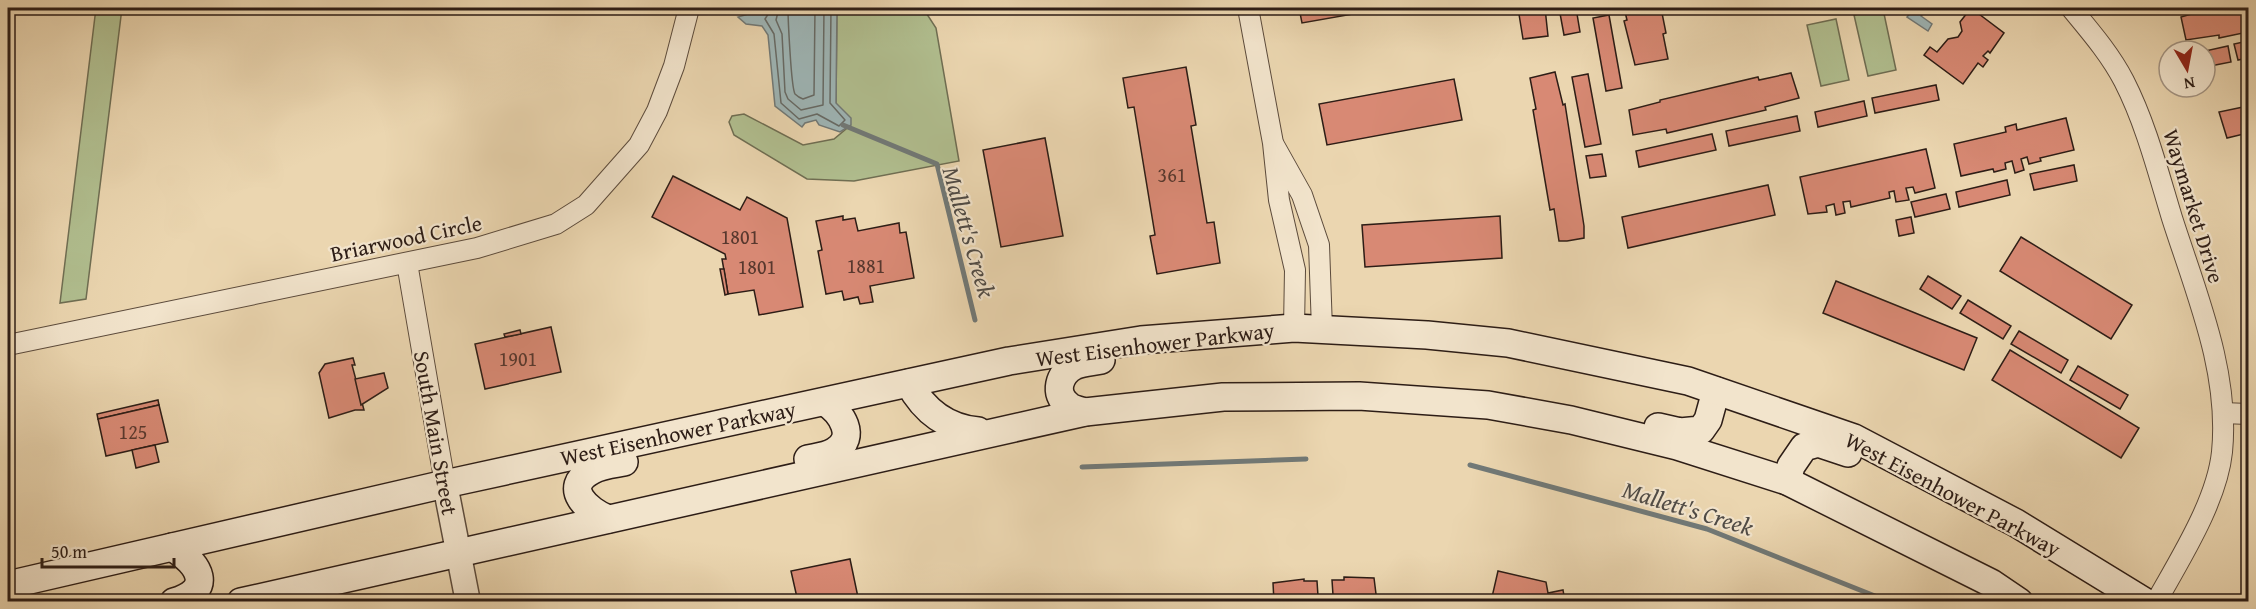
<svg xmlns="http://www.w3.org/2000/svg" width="2256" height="609" font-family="'Gentium Book Plus',serif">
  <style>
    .green { fill: #b1bf90; stroke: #6f6e53; stroke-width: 1.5 }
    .water { fill: #9eb6b7; stroke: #717977; stroke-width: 1.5 }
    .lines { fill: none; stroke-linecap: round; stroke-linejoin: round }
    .shore { stroke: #666a66; stroke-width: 1.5 }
    .stream { stroke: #717977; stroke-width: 5 }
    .building { fill: #d88974; stroke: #2d1d16; stroke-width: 1.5 }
    .minor-casing { stroke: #5c4b3c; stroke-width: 22 }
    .tertiary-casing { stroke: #5c4b3c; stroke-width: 27 }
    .secondary-casing { stroke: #2d1d16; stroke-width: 30 }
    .minor { stroke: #f2e4cc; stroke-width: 20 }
    .tertiary { stroke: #f2e4cc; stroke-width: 24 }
    .secondary { stroke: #f2e4cc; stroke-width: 27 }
    .labels { text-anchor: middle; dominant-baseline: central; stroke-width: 4.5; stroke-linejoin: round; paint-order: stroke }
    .number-label { font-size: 20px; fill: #58382e }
    .street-label { font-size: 22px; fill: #2d1d16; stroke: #f2e4cc }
    .water-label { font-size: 24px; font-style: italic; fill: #4f4b46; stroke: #f2e4cc }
  </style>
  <rect width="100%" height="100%" fill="#ebd6b0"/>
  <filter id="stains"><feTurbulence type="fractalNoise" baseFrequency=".00333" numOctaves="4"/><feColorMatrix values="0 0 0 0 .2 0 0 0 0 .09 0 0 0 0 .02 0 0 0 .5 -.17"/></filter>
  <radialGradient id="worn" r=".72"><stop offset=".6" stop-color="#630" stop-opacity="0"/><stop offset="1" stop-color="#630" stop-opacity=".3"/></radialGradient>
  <g class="green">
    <polygon points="96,8 122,8 86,299 60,303"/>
    <polygon points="837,8 923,8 936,28 959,161 854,181 807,179 734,135 729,122 732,116 744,114 803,145 834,139 846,129 836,103"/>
    <polygon points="1883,9 1896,70 1868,76 1854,15"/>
    <polygon points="1836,19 1849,80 1821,86 1807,25"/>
  </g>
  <g class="water">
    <polygon points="769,8 837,8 836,103 851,118 851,125 840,132 819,125 816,120 805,123 802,127 775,106 768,35 762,26 746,24 738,17"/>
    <polygon points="1921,8 1928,8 1921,16 1932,24 1928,31 1907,17 1912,11 1917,13"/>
  </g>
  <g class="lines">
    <g class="shore">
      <polyline points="772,8 765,19 774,34 781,103 799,119 817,114 839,126 845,120 830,103 831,8"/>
      <polyline points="779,8 776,20 782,34 785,92 788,99 801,110 823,105 824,8"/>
      <path d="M788,8C788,17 791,87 795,94C797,96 800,98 803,99L814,95L815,8"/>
    </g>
    <g class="stream">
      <polyline points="843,125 937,164 975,320"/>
      <polyline points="1470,465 1707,529 1890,602"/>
      <polyline points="1082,467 1306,459"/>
    </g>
  </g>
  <g class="building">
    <polygon points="1299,8 1387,8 1302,23"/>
    <polygon points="1518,8 1545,8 1548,36 1523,39"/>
    <polygon points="1559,8 1576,8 1580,32 1564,35"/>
    <polygon points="1619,8 1658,8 1659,13 1662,13 1666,33 1663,34 1668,59 1635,65 1624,21 1627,20 1625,12 1620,13"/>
    <polygon points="1971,8 2004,33 1990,53 1988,51 1983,56 1988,60 1983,67 1978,63 1963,84 1924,55 1930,47 1937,52 1948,39 1958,37 1962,31 1960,22"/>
    <polygon points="2212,8 2248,8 2248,32 2219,38 2219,35 2186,40 2181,17"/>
    <polygon points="1609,15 1622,88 1606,91 1593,18"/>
    <polygon points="2248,41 2248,58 2238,60 2234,44"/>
    <polygon points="2228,46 2231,62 2205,67 2205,51"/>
    <polygon points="1186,67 1196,125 1191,126 1207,223 1214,222 1220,263 1157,274 1150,236 1155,235 1134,107 1128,108 1123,78"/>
    <polygon points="1555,72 1563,105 1565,104 1584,226 1584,238 1567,241 1559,241 1554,209 1550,210 1533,110 1536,109 1530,78"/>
    <polygon points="1791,73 1799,98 1765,107 1766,110 1667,133 1666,129 1633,135 1629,110 1660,102 1660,100 1758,77 1759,80"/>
    <polygon points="1588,74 1601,144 1585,147 1572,77"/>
    <polygon points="1454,79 1462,120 1327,145 1319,104"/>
    <polygon points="1936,85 1939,100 1875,113 1872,98"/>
    <polygon points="1864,101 1867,116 1818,127 1815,112"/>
    <polygon points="2248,106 2248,133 2227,138 2219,112"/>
    <polygon points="1797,116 1800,131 1729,146 1726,131"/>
    <polygon points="2066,118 2074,150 2040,158 2041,161 2029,164 2027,157 2021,159 2024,170 2015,173 2012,161 2005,163 2006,169 1994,172 1993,169 1961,176 1954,144 2006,132 2005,127 2016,124 2017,130"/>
    <polygon points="1712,134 1716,150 1639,167 1636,151"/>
    <polygon points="1045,138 1063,236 1001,247 983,150"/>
    <polygon points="1926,149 1935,188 1915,193 1913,187 1906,188 1909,200 1896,202 1894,191 1889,192 1890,198 1851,207 1850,201 1843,202 1845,213 1836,215 1834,204 1826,206 1827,212 1808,214 1800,177"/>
    <polygon points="1602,154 1606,176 1590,178 1586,156"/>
    <polygon points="2074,165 2077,181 2034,190 2030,174"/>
    <polygon points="673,176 740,210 747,197 787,218 803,307 759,315 754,290 728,294 722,259 726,259 725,254 652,217"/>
    <polygon points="2007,180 2010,195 1959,207 1956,192"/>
    <polygon points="1768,185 1775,215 1628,248 1622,217"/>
    <polygon points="1946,194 1950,209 1915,217 1911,202"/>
    <polygon points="843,216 843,220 855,218 858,231 899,223 900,233 906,232 914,278 870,286 873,302 860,304 858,297 844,300 842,291 826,294 818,251 822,250 816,221"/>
    <polygon points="1500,216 1502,258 1365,267 1362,225"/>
    <polygon points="1911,217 1914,233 1899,236 1896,220"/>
    <polygon points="2021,237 2132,305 2111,339 2000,271"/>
    <polygon points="720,269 724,269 728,294 725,295"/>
    <polygon points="1928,276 1961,296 1952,309 1920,289"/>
    <polygon points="1836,281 1977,338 1964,370 1823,313"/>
    <polygon points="1968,300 2011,326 2003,339 1960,313"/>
    <polygon points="551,327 561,372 485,389 475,344"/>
    <polygon points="520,330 521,334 505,337 504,334"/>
    <polygon points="2019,331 2068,360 2061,373 2011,344"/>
    <polygon points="2010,350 2139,428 2121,458 1992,380"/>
    <polygon points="353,358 355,365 352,365 364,410 355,410 329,418 319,373 325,364"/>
    <polygon points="2078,366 2128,395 2120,409 2070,380"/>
    <polygon points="384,373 388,388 361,405 355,379"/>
    <polygon points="158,400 159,405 98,419 97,414"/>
    <polygon points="159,405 168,442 106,456 98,419"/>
    <polygon points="155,445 159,462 136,468 132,450"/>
    <polygon points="850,559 859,602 798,602 791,571"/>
    <polygon points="1498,571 1546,582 1548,593 1563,590 1565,602 1496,602 1492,597"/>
    <polygon points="1344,577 1374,578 1377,602 1274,602 1273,583 1304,579 1304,581 1317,581 1318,596 1333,595 1332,580 1344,580"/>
  </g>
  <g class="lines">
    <g class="minor-casing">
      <g id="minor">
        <polyline points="1248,8 1273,143 1279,200 1295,270 1294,328"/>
        <path d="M2071,8C2090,31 2110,54 2124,81C2146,124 2158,172 2172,218C2196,293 2230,372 2222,452C2217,501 2180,559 2156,602"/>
        <polyline points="1274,145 1302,195 1319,245 1322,329"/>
        <polyline points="407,263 445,484"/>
        <polyline points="8,345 477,248 556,224 586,205 639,145 657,111 674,66 689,8"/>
        <polyline points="2223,413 2248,414"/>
      </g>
    </g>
    <g class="tertiary-casing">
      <polyline id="tertiary" points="445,484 468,602"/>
    </g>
    <g class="secondary-casing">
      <g id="secondary">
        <path d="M909,383C924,411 947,428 978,431"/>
        <path d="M1085,412C1079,410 1072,409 1068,405C1053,394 1059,374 1074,366C1082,362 1092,362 1101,360"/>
        <polyline points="1658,427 1680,432 1701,430 1708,420 1716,391"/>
        <path d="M808,459C817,457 828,456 835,451C858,437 841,412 825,402"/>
        <polyline points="1787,481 1791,466 1804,447 1818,443 1848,453"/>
        <path d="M608,519C588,511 561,488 591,471C600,465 613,464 624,462"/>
        <path d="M172,547C200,564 215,590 174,602"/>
        <polyline points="8,585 445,484 1009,361 1141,340 1294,328 1427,335 1508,343 1688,381 1854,438 2016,523 2145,602"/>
        <polyline points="241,602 1085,412 1223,397 1359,396 1488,405 1571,420 1677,446 1787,481 1991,583 2019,602"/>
      </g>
    </g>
    <use href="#minor" class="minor"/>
    <use href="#tertiary" class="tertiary"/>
    <use href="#secondary" class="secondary"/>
  </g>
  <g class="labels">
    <g class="number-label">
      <text x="1172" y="174">361</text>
      <text x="740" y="236">1801</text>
      <text x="866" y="265">1881</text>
      <text x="757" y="266">1801</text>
      <text x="518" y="358">1901</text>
      <text x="133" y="431">125</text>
    </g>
    <g class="street-label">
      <text transform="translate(2194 206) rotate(73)">Waymarket Drive</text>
      <text transform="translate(406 238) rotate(-12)">Briarwood Circle</text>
      <text transform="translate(1155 344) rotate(-7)">West Eisenhower Parkway</text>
      <text transform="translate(436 433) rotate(80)">South Main Street</text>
      <text transform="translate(678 433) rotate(-12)">West Eisenhower Parkway</text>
      <text transform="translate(1953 494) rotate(28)">West Eisenhower Parkway</text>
    </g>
    <g class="water-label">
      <text transform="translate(969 232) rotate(74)">Mallett's Creek</text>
      <text transform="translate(1688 508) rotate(17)">Mallett's Creek</text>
    </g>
  </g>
  <rect width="2256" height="609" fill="none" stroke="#ebd6b0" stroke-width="30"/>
  <rect x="9" y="9" width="2238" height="591" fill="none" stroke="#2d1d16" stroke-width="3"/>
  <rect x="15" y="15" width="2226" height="579" fill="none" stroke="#2d1d16" stroke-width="1.5"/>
  <g transform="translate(2187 69) rotate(170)"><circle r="28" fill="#f2e4cc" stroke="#a39483" stroke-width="1.5"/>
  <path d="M0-4.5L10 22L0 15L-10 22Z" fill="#8f2418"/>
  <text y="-9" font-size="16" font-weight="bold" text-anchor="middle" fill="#2d1d16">N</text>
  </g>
  <path d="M42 558v9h132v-9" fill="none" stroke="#2d1d16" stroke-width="3"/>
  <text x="51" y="558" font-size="18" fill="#2d1d16" stroke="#f2e4cc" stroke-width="4.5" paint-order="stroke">50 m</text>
  <rect width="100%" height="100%" filter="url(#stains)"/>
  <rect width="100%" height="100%" fill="url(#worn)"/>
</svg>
